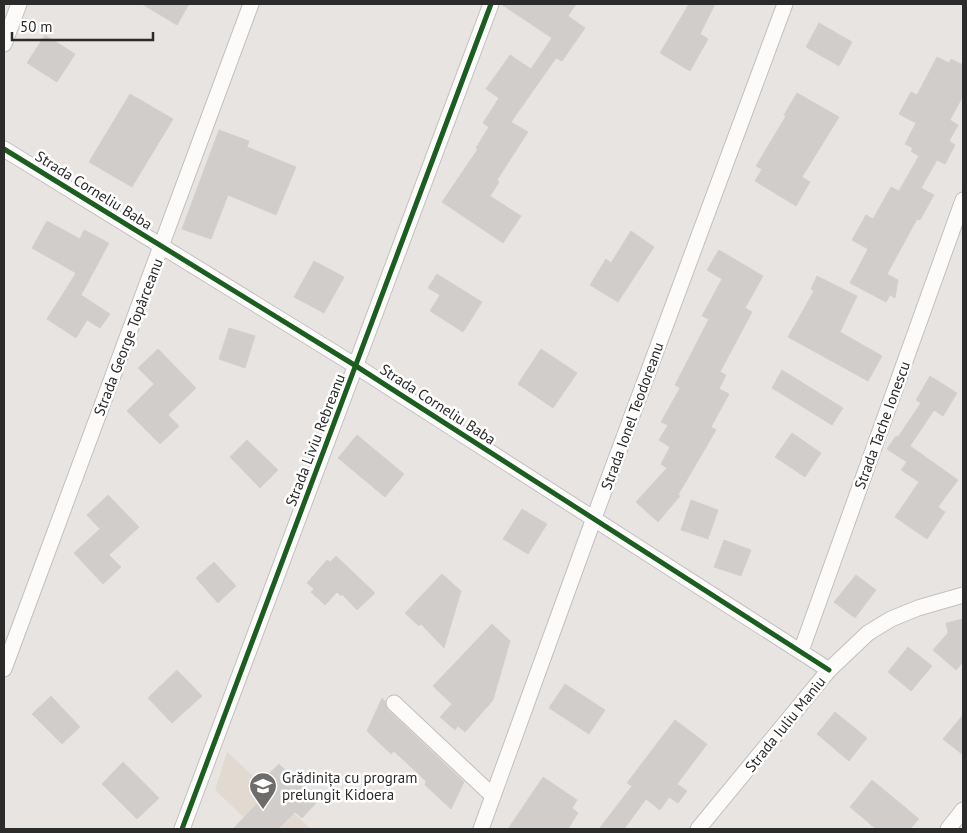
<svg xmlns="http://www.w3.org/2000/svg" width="967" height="833" font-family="'PT Sans',sans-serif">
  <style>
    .education { fill: #e2dad0 }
    .building { fill: #d0cdca; stroke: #d3d0cd }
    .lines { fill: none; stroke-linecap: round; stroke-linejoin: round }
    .street-casing { stroke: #c1c0c0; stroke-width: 17 }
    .street { stroke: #fcfbfa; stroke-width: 15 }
    .cycleway-casing { stroke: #fff; stroke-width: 8 }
    .cycleway { stroke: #1b5e20; stroke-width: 5 }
    .labels { text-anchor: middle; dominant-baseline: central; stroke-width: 5; stroke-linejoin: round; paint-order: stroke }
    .street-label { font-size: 15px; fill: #2b2b2b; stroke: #fff }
    .poi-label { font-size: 15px; fill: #2b2b2b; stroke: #fff; text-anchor: start }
  </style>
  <rect width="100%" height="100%" fill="#e8e4e1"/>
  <polygon class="education" points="227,752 311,829 256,829 215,790"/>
  <g class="building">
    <polygon points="142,4 189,4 177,25"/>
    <polygon points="501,4 576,4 568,16 585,28 562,61 556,58 511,122 528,132 497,180 499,182 490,196 521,216 503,243 442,202 478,149 476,148 489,127 483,123 499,98 486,89 510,55 531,69 552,38"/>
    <polygon points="689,4 715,4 700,34 708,39 690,71 660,53"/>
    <polygon points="819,23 852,42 839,66 806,47"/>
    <polygon points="45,35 75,54 57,82 27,63"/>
    <polygon points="937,57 949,63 951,59 963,65 963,96 950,120 958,125 949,141 955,145 945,164 937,160 921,188 934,195 920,220 917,219 887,274 898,280 895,298 890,295 886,302 850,283 868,249 852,240 866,215 873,219 891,187 899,191 919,156 911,151 913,148 905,144 916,123 899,114 911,92 917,95"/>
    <polygon points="797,93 839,117 802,177 810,182 796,206 755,181 762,169 756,166 786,116 784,115"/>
    <polygon points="130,94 173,119 132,187 89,162"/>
    <polygon points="219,130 249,141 247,147 296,167 276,215 228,195 211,239 182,229"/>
    <polygon points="47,221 80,239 84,230 109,243 81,295 110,314 100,328 87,320 76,338 47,319 76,273 32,248"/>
    <polygon points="631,231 654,247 618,302 590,285 606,259 611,263"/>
    <polygon points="719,250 763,276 745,308 752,312 720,372 726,375 719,389 729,394 711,427 716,430 678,495 680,496 658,522 636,502 667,468 661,464 670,447 659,440 668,425 661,422 680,388 675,385 709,319 702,316 722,279 707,270"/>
    <polygon points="314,261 344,277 324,313 294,297"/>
    <polygon points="437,274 482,302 463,332 430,311 440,295 428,288"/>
    <polygon points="817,276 857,296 840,332 882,356 868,381 788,337 814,291 811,289"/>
    <polygon points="229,328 255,336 245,368 219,359"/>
    <polygon points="158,349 196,388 168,415 179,426 160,444 127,411 154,384 138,368"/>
    <polygon points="541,349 577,373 553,408 518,384"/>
    <polygon points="782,370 843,408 832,425 772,388"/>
    <polygon points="930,376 957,393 943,416 934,410 910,446 958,480 938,507 945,512 927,539 895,517 919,482 901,470 907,462 887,449 896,436 898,437 921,403 916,400"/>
    <polygon points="792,433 821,453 805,477 775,457"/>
    <polygon points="357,435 404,474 385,497 338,458"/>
    <polygon points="247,440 278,470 260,488 230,457"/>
    <polygon points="108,495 139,527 109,555 121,567 103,584 74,553 100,529 87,515"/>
    <polygon points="691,500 718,510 708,539 681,530"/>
    <polygon points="522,509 547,524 528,554 503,539"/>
    <polygon points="724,540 751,550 741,576 714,567"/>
    <polygon points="336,556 375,593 357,610 342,594 341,596 337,592 325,605 311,592 314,589 307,583 327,560 330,562"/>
    <polygon points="214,562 236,586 218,603 196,578"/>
    <polygon points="442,574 461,591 444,648 421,624 419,626 405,613"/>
    <polygon points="856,575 876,590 855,618 834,602"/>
    <polygon points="963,619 963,662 956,670 933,650 948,633 946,623"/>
    <polygon points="492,624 510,641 493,700 465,732 458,726 455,730 440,717 452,704 433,686"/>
    <polygon points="908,647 932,666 911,691 888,672"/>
    <polygon points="177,670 202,696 172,723 148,698"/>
    <polygon points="565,684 605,710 589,734 549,708"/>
    <polygon points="51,696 80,727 62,744 32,714"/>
    <polygon points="382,698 385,701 388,710 464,782 451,809 425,785 426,781 394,751 391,754 367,731"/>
    <polygon points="835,712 867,738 849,761 817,734"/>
    <polygon points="963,715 963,755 943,739"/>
    <polygon points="675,720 707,744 677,784 687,791 678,803 669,797 660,810 646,799 624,829 599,829 632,786 627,783"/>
    <polygon points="123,762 159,798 137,819 102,784"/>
    <polygon points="279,764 318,801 302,818 295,812 278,829 233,829 271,789 262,780"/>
    <polygon points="543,777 577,800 572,808 578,813 568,829 508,829"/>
    <polygon points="872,780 919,819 910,829 876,829 850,807"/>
  </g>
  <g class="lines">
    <g class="street-casing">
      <g id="street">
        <polyline points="4,44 19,4"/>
        <polyline points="4,149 356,366 829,670"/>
        <polyline points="801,651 963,200"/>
        <polyline points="4,669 251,4"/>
        <polyline points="394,703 493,796"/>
        <polyline points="182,829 491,4"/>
        <polyline points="481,829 594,518 785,4"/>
        <polyline points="698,829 829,670 868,633 891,619 918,608 963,595"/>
        <polyline points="948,829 963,810"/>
      </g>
    </g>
    <use href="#street" class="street"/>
    <g class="cycleway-casing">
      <g id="cycleway">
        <polyline points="4,149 356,366 829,670"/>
        <polyline points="182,829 491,4"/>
      </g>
    </g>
    <use href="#cycleway" class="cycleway"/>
  </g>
  <defs>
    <g id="school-pin" transform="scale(1.4375)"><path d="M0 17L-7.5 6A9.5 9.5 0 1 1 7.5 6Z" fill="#6d6c6b" stroke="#fff"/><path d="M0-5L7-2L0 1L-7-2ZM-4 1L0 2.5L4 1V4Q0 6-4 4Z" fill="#fff"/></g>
  </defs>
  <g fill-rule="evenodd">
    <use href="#school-pin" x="263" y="786"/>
  </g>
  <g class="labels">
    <g class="street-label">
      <text transform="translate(94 190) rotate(32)">Strada Corneliu Baba</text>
      <text transform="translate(128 337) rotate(-69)">Strada George Topârceanu</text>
      <text transform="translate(438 404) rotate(33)">Strada Corneliu Baba</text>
      <text transform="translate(632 416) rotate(-70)">Strada Ionel Teodoreanu</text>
      <text transform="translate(882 425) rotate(-70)">Strada Tache Ionescu</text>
      <text transform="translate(315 440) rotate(-69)">Strada Liviu Rebreanu</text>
      <text transform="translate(785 724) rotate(-51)">Strada Iuliu Maniu</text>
    </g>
    <g class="poi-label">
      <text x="282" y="777">Grădinița cu program<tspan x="282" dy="17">prelungit Kidoera</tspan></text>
    </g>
  </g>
  <rect width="967" height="833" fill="none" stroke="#2b2b2b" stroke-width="10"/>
  <path d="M12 32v8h141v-8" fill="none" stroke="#2b2b2b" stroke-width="2.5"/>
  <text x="20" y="32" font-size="15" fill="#2b2b2b" stroke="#ffffff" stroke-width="4" paint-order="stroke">50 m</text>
</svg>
